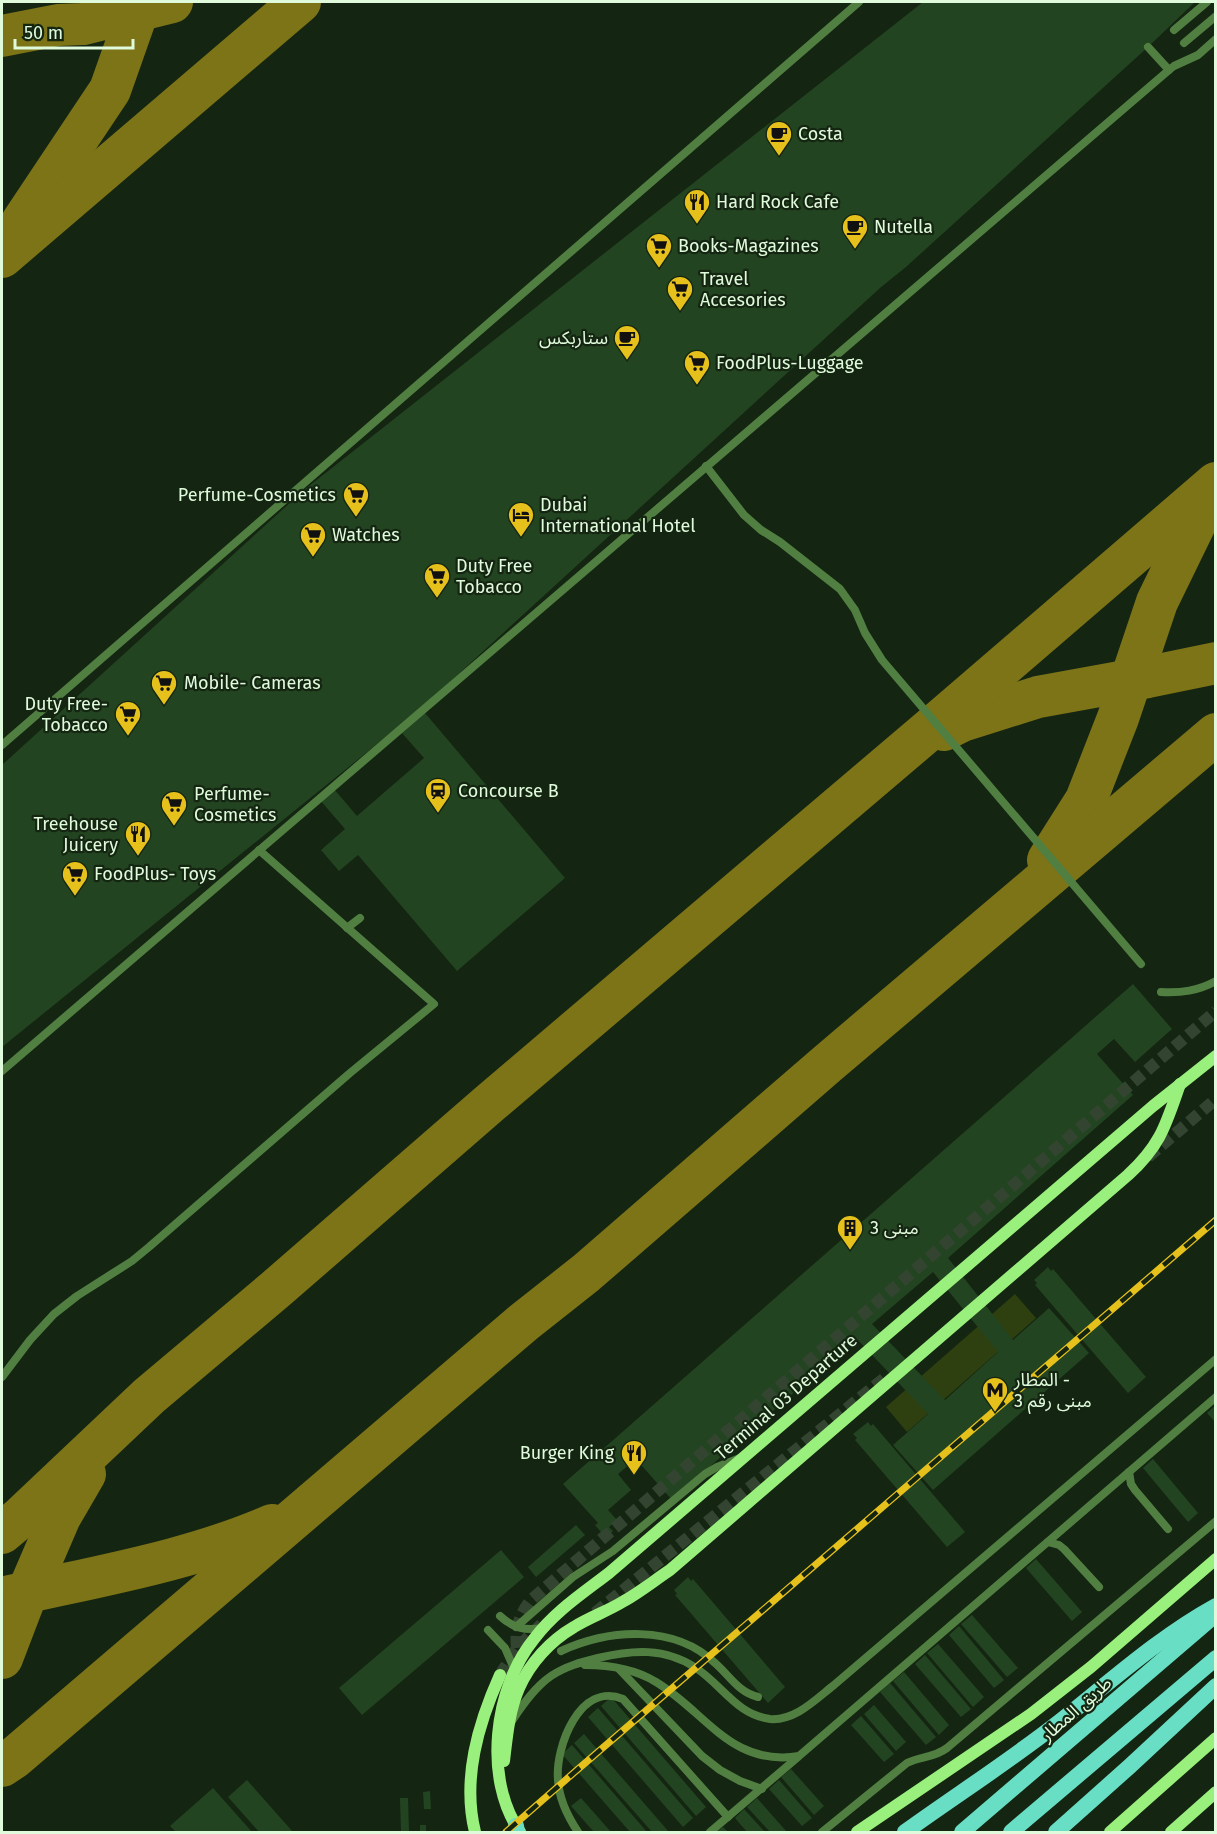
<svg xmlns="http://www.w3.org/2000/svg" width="1217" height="1834" font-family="'Fira Sans','Noto Sans Arabic',sans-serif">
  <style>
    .water { fill: #2f4010 }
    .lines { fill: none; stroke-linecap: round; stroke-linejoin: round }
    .taxiway { stroke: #7d7317; stroke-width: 42 }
    .building { fill: #234420; fill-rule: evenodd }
    .secondary-tunnel { stroke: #334530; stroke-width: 12; stroke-dasharray: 12 6; stroke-linecap: butt }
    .service { stroke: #517f42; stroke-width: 8 }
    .secondary { stroke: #9af07c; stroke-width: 12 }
    .trunk { stroke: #68dec4; stroke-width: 16 }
    .rail-casing { stroke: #e6c11c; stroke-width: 7 }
    .rail { stroke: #142512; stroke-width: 4.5; stroke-dasharray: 14; stroke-linecap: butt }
    .labels { text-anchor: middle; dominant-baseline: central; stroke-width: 4.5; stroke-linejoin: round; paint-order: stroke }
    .poi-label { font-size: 18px; fill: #e0fbdb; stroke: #142512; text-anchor: start }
    .street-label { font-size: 18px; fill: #e0fbdb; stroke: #142512 }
  </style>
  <rect width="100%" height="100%" fill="#142512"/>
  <polygon class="water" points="1015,1294 1036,1318 907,1432 886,1407"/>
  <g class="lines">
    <g class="taxiway">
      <polyline points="2,36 58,25 83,24 172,2"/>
      <polyline points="22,222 110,90 141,2"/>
      <polyline points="2,257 300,2"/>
      <polyline points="944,730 962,721 1038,697 1148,677 1216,663"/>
      <polyline points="1048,860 1086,800 1118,718 1157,602 1196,522 1213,502"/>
      <polyline points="2,1533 21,1517 149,1396 276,1289 490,1103 936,724 1216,483"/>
      <path d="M2,1598C92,1577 187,1562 272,1525"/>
      <polyline points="2,1658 23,1603 60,1517 85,1474"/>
      <polyline points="2,1766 14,1758 524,1322 586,1273 827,1064 1216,734"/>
    </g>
  </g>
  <g class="building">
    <polygon points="923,2 1195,2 1148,47 906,267 880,288 418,711 2,1047 2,765 304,490"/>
    <polygon points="425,713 565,878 457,971 358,855 339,871 321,850 345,829 320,800 334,789 357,816 424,758 402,733"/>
    <path d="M1133,984L1172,1029L1135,1062L1114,1039L1097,1054L1133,1095L948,1258L1013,1340L1049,1308L1089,1353L933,1490L893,1445L928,1414L856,1338L672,1500L636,1459L618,1474L631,1490L608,1510L617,1520L609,1527L613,1531L606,1538L595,1525L598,1523L563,1484ZM933,1272L998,1352L945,1400L872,1324Z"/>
    <polygon points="1048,1267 1051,1271 1053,1269 1146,1377 1128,1393 1035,1285 1037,1283 1034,1280"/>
    <polygon points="1216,1405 1216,1423 1207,1413"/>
    <polygon points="868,1422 871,1426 873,1424 965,1532 947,1547 855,1440 857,1438 853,1434"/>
    <polygon points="1153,1459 1198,1513 1188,1522 1143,1468"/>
    <polygon points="576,1525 585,1535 536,1577 528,1567"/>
    <polygon points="501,1550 524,1577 362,1715 339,1688"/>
    <polygon points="1036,1559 1082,1612 1072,1621 1026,1568"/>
    <polygon points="688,1577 691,1581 693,1579 785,1687 768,1703 675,1595 677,1594 674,1590"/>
    <polygon points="972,1615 1018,1668 1007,1677 961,1624"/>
    <polygon points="959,1626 1004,1680 994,1688 949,1635"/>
    <polygon points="938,1644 984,1697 973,1707 927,1653"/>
    <polygon points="925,1655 971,1709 961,1717 915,1664"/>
    <polygon points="904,1672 949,1725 939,1735 893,1681"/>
    <polygon points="890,1683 936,1737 926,1745 880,1692"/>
    <polygon points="611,1697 706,1807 696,1816 601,1706"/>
    <polygon points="874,1705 906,1742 896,1751 864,1714"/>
    <polygon points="598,1708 693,1818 683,1827 588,1717"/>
    <polygon points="861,1716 894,1754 884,1762 851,1725"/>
    <polygon points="584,1734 669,1832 652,1832 574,1743"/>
    <polygon points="572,1745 647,1832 630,1832 562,1754"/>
    <polygon points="791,1769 824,1806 814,1815 781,1777"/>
    <polygon points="247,1780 293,1832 259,1832 228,1797"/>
    <polygon points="779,1780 812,1818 802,1826 769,1789"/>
    <polygon points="213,1788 252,1832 176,1832 170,1826"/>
    <polygon points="430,1791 431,1809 424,1809 423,1792"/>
    <polygon points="400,1798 408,1798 409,1832 401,1832"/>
    <polygon points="581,1798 611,1832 594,1832 571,1806"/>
    <polygon points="757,1798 787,1832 770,1832 747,1807"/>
    <polygon points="744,1809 765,1832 747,1832 735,1818"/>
    <rect x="420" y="1825" width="6" height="7"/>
    <polygon points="723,1827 728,1832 716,1832"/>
  </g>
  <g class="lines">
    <g class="secondary-tunnel">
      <polyline points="1148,1157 1216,1099"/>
      <polyline points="595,1613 887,1376"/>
      <path d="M517,1648C515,1629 519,1615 531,1600L1216,1011"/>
      <polyline points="500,1675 517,1648 544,1622"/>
    </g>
    <g class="service">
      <polyline points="1174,30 1207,2"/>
      <polyline points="1184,43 1216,16"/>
      <polyline points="1148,47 1169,70"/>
      <polyline points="706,466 744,515 761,530 780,542 840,589 855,610 865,633 882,660 1141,964"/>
      <polyline points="2,745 859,2"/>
      <polyline points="347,928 360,918"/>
      <path d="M1161,992C1181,993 1198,991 1216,981"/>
      <polyline points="2,1071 1169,70 1174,66 1198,55 1216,39"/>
      <polyline points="2,1377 30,1340 54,1314 77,1296 132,1261 149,1247 350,1073 434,1004 259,850"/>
      <polyline points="1129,1472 1131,1484 1135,1490 1168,1529"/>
      <polyline points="1048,1542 1059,1545 1064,1549 1099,1587"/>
      <path d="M500,1616C513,1628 525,1631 542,1628"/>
      <polyline points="516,1627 573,1577 613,1551 705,1474 717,1467 740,1458"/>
      <polyline points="488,1630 505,1648 515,1671"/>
      <path d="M561,1651C609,1629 674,1624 715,1663C730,1676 738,1692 758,1697"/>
      <path d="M585,1665C609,1665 635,1669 656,1682C706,1712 731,1767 799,1756L1216,1397"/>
      <polyline points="619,1669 702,1756 720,1770 740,1781 762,1789"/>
      <path d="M512,1721C523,1704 535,1687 551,1676C566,1666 582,1662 598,1658C632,1650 665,1647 696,1668C722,1685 737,1715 770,1719C795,1721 815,1700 834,1685L1216,1359"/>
      <path d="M578,1832C568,1817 559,1800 558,1780C555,1747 580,1681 623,1699L728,1817"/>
      <polyline points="710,1832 798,1757"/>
      <path d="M822,1832L907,1763C921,1756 934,1758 947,1748L1216,1521"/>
    </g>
    <g class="secondary">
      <path d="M504,1761C507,1736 509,1711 519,1688C530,1663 550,1641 574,1627C590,1617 608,1611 624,1601C640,1592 655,1580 670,1570L1128,1175C1161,1145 1166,1124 1180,1084"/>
      <path d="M475,1832C462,1779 478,1724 500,1675"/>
      <path d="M520,1832C483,1779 494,1688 534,1639C554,1612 583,1593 609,1573L1153,1106L1216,1056"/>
      <polyline points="857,1832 1031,1714 1091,1667 1216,1559"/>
      <polyline points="1110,1832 1216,1738"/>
      <polyline points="1171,1832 1216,1792"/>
    </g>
    <g class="trunk">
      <polyline points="516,1826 517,1832"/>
      <path d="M905,1832C955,1796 1008,1762 1058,1723C1109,1683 1158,1638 1216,1606"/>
      <polyline points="962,1832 1213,1617"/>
      <polyline points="1011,1832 1216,1658"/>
      <polyline points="1056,1832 1130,1766 1216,1686"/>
    </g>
    <g class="rail-casing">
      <polyline id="rail" points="506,1832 577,1770 1216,1220"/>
    </g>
    <use href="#rail" class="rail"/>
  </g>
  <defs>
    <g id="cafe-pin" transform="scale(1.35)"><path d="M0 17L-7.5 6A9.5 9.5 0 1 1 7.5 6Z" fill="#e6c11c" stroke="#142512"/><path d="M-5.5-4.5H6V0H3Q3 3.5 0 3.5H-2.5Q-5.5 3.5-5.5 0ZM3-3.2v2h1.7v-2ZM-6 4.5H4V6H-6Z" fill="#111"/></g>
    <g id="restaurant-pin" transform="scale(1.35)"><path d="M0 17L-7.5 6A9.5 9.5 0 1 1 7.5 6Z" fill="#e6c11c" stroke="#142512"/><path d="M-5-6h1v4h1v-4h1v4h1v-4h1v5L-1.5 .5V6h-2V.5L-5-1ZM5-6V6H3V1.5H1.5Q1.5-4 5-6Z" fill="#111"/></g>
    <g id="supermarket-pin" transform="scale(1.35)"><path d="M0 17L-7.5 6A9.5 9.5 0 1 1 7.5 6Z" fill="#e6c11c" stroke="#142512"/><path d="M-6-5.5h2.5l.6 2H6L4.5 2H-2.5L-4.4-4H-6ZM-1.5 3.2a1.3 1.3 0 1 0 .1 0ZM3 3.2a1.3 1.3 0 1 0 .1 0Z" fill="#111"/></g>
    <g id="hotel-pin" transform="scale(1.35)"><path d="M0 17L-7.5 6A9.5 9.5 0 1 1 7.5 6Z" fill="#e6c11c" stroke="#142512"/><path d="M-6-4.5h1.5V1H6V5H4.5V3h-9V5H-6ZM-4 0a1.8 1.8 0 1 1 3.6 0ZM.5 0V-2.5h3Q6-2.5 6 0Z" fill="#111"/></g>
    <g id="station-pin" transform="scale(1.35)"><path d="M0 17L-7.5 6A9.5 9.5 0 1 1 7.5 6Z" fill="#e6c11c" stroke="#142512"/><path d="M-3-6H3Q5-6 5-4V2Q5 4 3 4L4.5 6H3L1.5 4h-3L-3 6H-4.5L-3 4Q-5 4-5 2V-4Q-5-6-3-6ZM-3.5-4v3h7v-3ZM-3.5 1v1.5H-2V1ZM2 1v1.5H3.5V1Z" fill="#111"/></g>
    <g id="building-pin" transform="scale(1.35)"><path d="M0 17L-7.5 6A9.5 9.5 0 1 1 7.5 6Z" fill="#e6c11c" stroke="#142512"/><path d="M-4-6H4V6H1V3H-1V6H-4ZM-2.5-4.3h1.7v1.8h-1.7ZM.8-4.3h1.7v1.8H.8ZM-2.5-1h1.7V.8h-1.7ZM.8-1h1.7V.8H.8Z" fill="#111"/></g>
    <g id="metro-pin" transform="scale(1.35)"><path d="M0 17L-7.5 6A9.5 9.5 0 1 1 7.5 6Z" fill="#e6c11c" stroke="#142512"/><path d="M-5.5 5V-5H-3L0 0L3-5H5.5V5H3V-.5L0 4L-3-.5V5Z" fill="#111"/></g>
  </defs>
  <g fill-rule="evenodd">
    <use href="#cafe-pin" x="779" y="134"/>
    <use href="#restaurant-pin" x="697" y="202"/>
    <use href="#cafe-pin" x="855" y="227"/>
    <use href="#supermarket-pin" x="659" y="246"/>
    <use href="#supermarket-pin" x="680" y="289"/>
    <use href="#cafe-pin" x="627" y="338"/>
    <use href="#supermarket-pin" x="697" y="363"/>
    <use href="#supermarket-pin" x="356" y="495"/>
    <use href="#hotel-pin" x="521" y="515"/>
    <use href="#supermarket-pin" x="313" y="535"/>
    <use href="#supermarket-pin" x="437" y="576"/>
    <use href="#supermarket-pin" x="164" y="683"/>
    <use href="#supermarket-pin" x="128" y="714"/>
    <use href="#station-pin" x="438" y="791"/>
    <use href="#supermarket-pin" x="174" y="804"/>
    <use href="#restaurant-pin" x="138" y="834"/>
    <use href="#supermarket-pin" x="75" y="874"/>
    <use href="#building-pin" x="850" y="1228"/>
    <use href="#metro-pin" x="995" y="1390"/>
    <use href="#restaurant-pin" x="634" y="1453"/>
  </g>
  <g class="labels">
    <g class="poi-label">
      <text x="798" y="134">Costa</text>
      <text x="716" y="202">Hard Rock Cafe</text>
      <text x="874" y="227">Nutella</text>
      <text x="678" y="246">Books-Magazines</text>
      <text x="700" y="279">Travel<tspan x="700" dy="21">Accesories</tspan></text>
      <text x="608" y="338" text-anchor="end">ستاربكس</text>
      <text x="716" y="363">FoodPlus-Luggage</text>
      <text x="336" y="495" text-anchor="end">Perfume-Cosmetics</text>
      <text x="540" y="505">Dubai<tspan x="540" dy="21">International Hotel</tspan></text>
      <text x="332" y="535">Watches</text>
      <text x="456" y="566">Duty Free<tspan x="456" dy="21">Tobacco</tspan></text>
      <text x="184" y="683">Mobile- Cameras</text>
      <text x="108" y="704" text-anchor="end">Duty Free-<tspan x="108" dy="21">Tobacco</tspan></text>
      <text x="458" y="791">Concourse B</text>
      <text x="194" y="794">Perfume-<tspan x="194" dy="21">Cosmetics</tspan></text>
      <text x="118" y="824" text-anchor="end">Treehouse<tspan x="118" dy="21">Juicery</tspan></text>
      <text x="94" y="874">FoodPlus- Toys</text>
      <text x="870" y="1228">مبنى 3</text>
      <text x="1014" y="1380">المطار -<tspan x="1014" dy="21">مبنى رقم 3</tspan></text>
      <text x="614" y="1453" text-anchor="end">Burger King</text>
    </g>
    <g class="street-label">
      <text transform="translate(786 1397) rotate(-41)">Terminal 03 Departure</text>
      <text transform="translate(1076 1709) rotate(-41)">طريق المطار</text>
    </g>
  </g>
  <rect width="1217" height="1834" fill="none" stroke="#e0fbdb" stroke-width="6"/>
  <path d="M15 39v9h118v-9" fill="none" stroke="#e0fbdb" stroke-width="3"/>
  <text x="24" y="39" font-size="18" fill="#e0fbdb" stroke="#142512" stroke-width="4.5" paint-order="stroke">50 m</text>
</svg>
